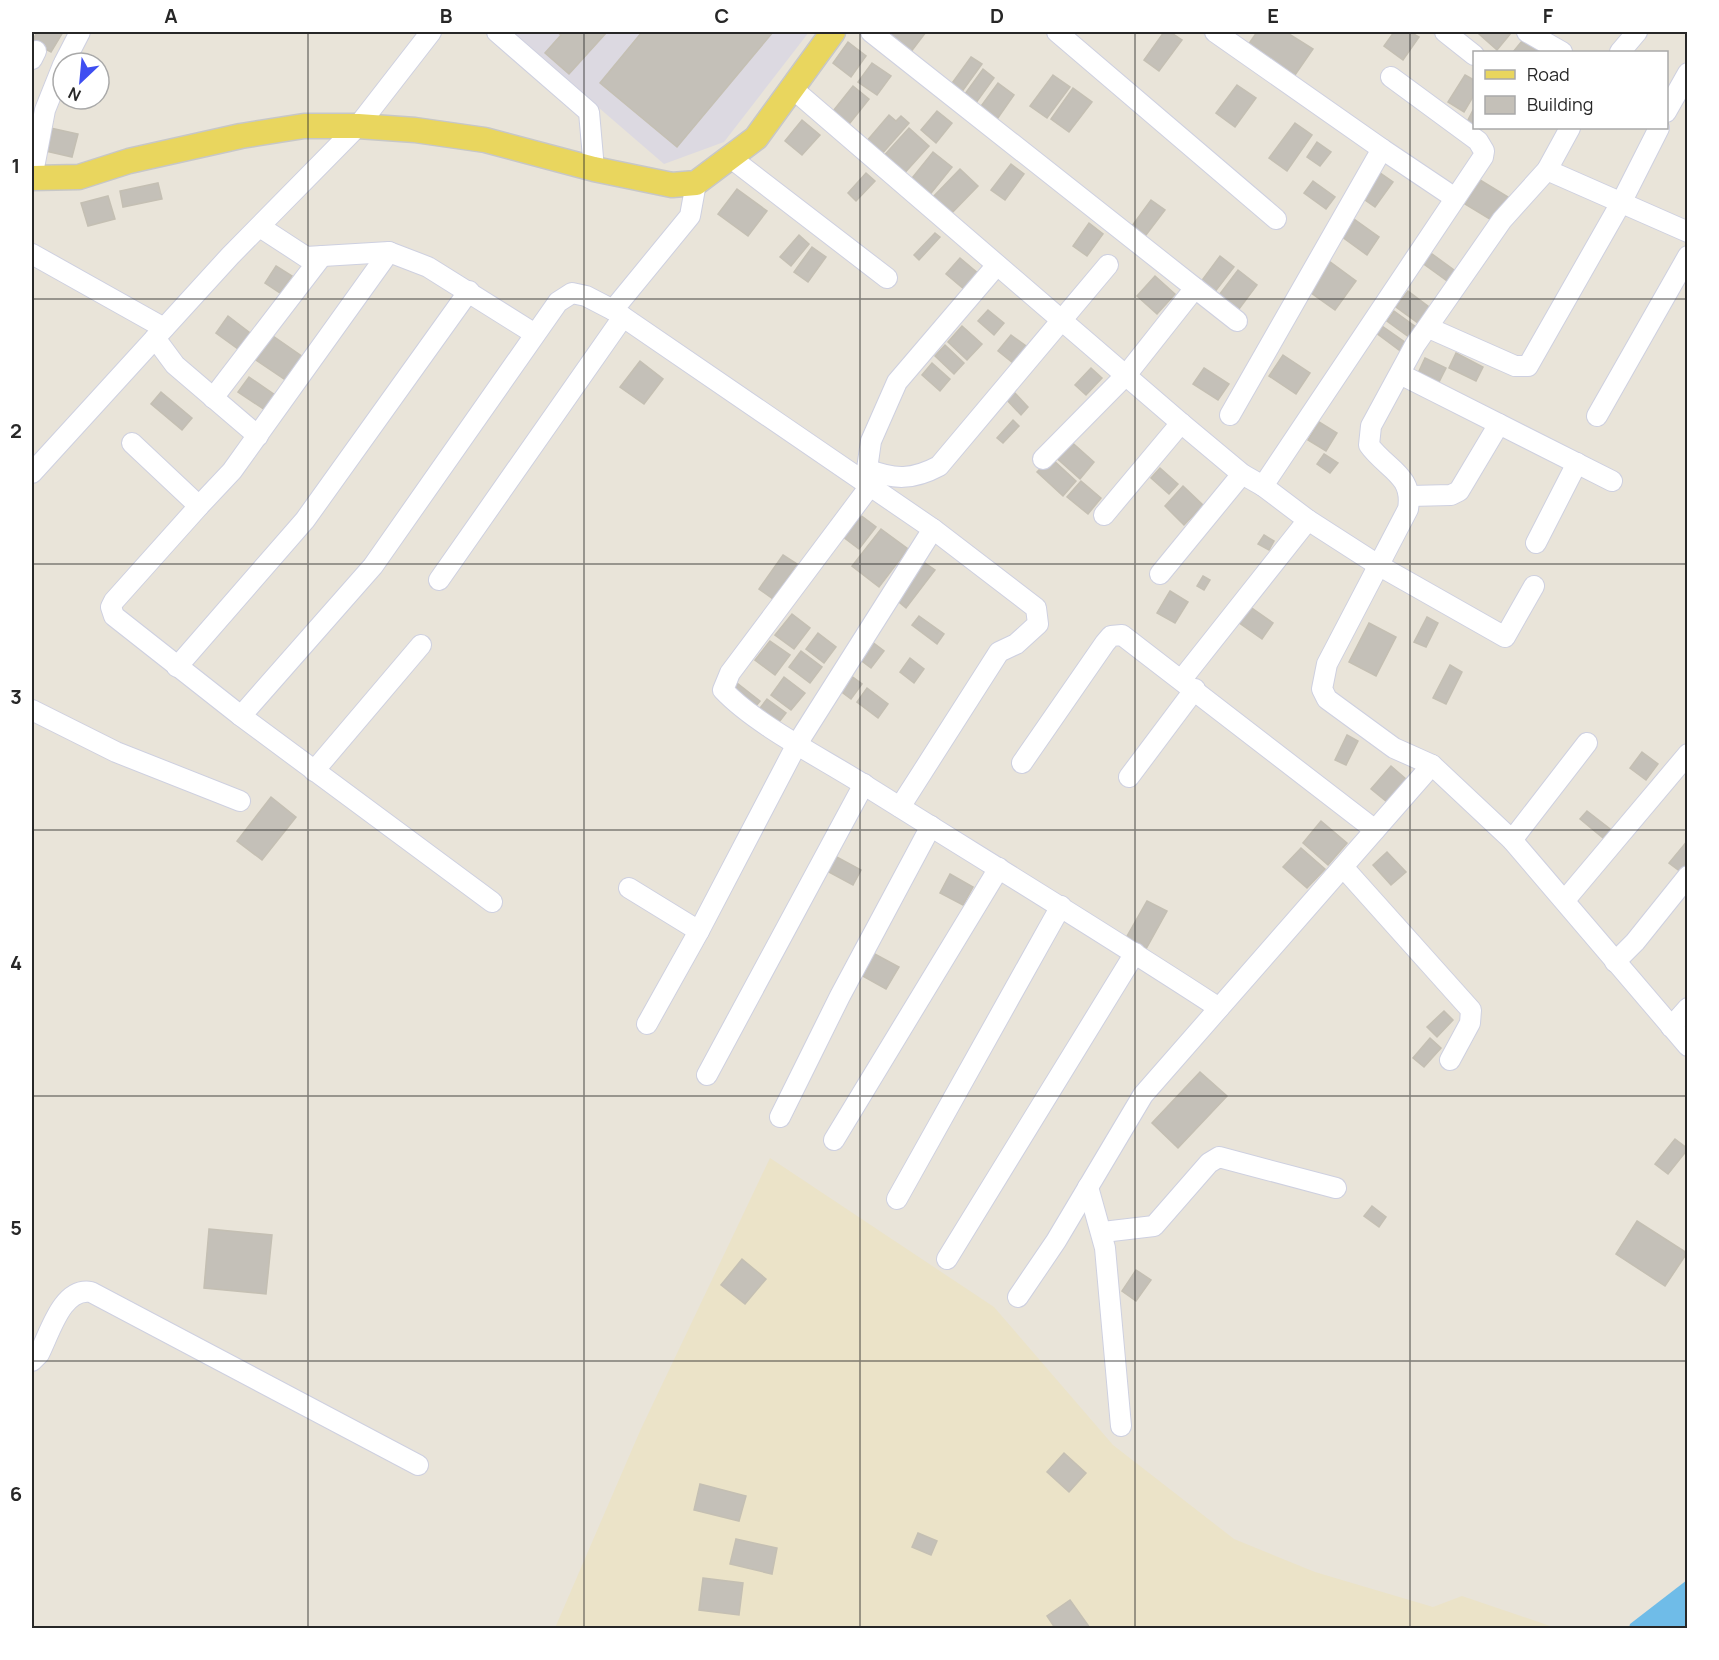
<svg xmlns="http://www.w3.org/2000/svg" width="1719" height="1660" font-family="Manrope,sans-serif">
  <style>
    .industrial { fill: #dcd9e1 }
    .education { fill: #ebe3c8 }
    .water { fill: #6fbce8 }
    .building { fill: #c4c0b8; stroke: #c4bfb3; stroke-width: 1.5 }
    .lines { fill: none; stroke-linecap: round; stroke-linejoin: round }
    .minor-casing { stroke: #ced0e0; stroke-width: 22 }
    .major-casing { stroke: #c7c7c7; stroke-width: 27 }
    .minor { stroke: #fff; stroke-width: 20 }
    .major { stroke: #e9d65e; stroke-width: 24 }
    .grid { fill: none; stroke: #272727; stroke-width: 1.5; stroke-opacity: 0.55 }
    .neatline { fill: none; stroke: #272727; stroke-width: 2 }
    .grid-label { font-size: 20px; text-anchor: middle; font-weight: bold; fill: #272727 }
  </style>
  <rect width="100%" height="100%" fill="#e9e4d9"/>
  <polygon class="industrial" points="511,32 809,32 724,142 664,164"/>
  <polygon class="education" points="770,1158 994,1307 1113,1445 1234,1539 1315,1572 1433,1607 1462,1596 1556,1628 555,1628 640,1431"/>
  <polygon class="water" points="1687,1580 1687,1628 1629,1628 1630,1624"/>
  <g class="building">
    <polygon points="37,32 63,32 51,52 32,42"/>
    <polygon points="557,32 607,32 569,74 545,53 561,35"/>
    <polygon points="642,32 773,32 677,147 600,83"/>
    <polygon points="893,32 926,32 907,57 886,41"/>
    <polygon points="1164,32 1170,32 1182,40 1159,71 1144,60"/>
    <polygon points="1257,32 1286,32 1313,49 1295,75 1248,45"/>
    <polygon points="1394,32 1410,32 1419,37 1403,60 1384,46"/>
    <polygon points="1481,32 1509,32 1511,33 1497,50 1479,34"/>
    <polygon points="1527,35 1545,52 1513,52"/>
    <polygon points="848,42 866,56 851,77 833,63"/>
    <polygon points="971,57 982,64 961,93 950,86"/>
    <polygon points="872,63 891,76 877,95 858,82"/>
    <polygon points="983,69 994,78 973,107 962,98"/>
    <polygon points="1053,75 1070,87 1047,118 1030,106"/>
    <polygon points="1465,75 1474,80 1474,95 1464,112 1448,102"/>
    <polygon points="998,83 1014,95 993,125 976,113"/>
    <polygon points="1237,85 1256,98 1235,127 1216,113"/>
    <polygon points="853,86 869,99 846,128 830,115"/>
    <polygon points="1073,88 1092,102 1069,132 1051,119"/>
    <polygon points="1474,108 1474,126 1467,122"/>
    <polygon points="937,111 952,123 936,143 921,130"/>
    <polygon points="889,115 896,121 901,116 909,123 881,155 866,142"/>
    <polygon points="802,120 820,135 802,155 785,141"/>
    <polygon points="1295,123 1312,135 1287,171 1269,158"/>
    <polygon points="46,127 78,134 72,157 41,150"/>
    <polygon points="909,128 929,146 901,177 881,159"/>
    <polygon points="1317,142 1331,152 1320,166 1307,157"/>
    <polygon points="933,152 952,167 928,197 909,182"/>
    <polygon points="1011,164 1024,174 1005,200 991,190"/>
    <polygon points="960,169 978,186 949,216 931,199"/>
    <polygon points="1376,170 1393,182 1375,207 1358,195"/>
    <polygon points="866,173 875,181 856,201 848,193"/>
    <polygon points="1480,180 1508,197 1493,221 1465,204"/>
    <polygon points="1313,181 1335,197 1326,209 1304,193"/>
    <polygon points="158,183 162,199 123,207 120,191"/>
    <polygon points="737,189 767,211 748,236 718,214"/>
    <polygon points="108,196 115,219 88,226 81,203"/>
    <polygon points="1151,200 1165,210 1146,235 1140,231 1137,236 1129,230"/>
    <polygon points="1347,214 1379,237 1367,255 1334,231"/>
    <polygon points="1089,223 1103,234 1087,256 1073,246"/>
    <polygon points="935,233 940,237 919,260 914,255"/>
    <polygon points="799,235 809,244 791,266 780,257"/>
    <polygon points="812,247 826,257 808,282 794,272"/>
    <polygon points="1428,251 1458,273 1450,283 1421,262"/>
    <polygon points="1220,256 1234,267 1214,293 1200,283"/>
    <polygon points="960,258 979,274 965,290 946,274"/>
    <polygon points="1329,261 1356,281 1335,310 1307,290"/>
    <polygon points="276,266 292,276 280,293 265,283"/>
    <polygon points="1238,270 1257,285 1236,313 1216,299"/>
    <polygon points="1155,276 1175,294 1157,314 1137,296"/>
    <polygon points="1408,291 1433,310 1422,326 1396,307"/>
    <polygon points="988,310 1004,323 994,335 978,321"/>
    <polygon points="1394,311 1420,330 1413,340 1387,321"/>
    <polygon points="228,316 250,333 238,349 216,333"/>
    <polygon points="962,326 982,344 967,360 948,342"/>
    <polygon points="1382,326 1409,345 1403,353 1376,333"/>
    <polygon points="1011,335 1026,346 1013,363 998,351"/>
    <polygon points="273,336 303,357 287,381 256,360"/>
    <polygon points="945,345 964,363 954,374 935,356"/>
    <polygon points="1456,353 1483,367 1476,381 1449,368"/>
    <polygon points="1283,355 1310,373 1296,394 1269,376"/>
    <polygon points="1425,358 1446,368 1435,390 1415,380"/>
    <polygon points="640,361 663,379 644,404 620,387"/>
    <polygon points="932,363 950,379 940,391 922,375"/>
    <polygon points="1091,368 1102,378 1086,395 1075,385"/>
    <polygon points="1204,368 1229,384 1218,400 1193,384"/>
    <polygon points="249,377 275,395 265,410 238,392"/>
    <polygon points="161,392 192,418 182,430 151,404"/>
    <polygon points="1014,392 1028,407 1021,415 1006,399"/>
    <polygon points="1013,420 1019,426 1003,443 997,438"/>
    <polygon points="1319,422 1337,433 1326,451 1308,440"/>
    <polygon points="1067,438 1094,462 1080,479 1053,455"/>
    <polygon points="1324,454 1338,463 1330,473 1317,464"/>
    <polygon points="1051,458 1076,481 1063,496 1037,472"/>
    <polygon points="1160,468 1178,484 1169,494 1151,478"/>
    <polygon points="1081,481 1101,498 1088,514 1067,497"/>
    <polygon points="1183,486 1203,505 1184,525 1165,506"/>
    <polygon points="859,514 876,527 859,549 842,536"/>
    <polygon points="881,529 908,549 879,587 852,566"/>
    <polygon points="1264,535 1274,541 1269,550 1258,544"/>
    <polygon points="783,555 797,564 773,599 759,589"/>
    <polygon points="922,561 935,570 906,608 894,598"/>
    <polygon points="1203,576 1210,580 1204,590 1197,586"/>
    <polygon points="1170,591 1188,602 1175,623 1157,613"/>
    <polygon points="1249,606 1273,623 1262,639 1238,622"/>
    <polygon points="792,614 810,628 794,649 775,635"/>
    <polygon points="919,616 944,634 937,644 912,625"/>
    <polygon points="1427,617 1438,623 1426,647 1414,642"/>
    <polygon points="1369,623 1396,637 1376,676 1349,662"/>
    <polygon points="818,633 836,647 824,663 806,649"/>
    <polygon points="770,641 790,655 775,675 755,660"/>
    <polygon points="871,641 884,651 871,668 858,658"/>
    <polygon points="801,651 822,667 810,683 789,667"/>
    <polygon points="910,658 924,669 914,683 900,672"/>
    <polygon points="1450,665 1462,672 1446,704 1433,698"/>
    <polygon points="846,672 862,684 851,699 835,687"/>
    <polygon points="784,677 805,693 791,710 771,695"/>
    <polygon points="737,683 760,701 752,711 729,694"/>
    <polygon points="867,688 888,704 878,718 857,702"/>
    <polygon points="767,699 786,713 776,726 757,712"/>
    <polygon points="1347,735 1358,741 1346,765 1335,760"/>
    <polygon points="1642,752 1658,764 1646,780 1630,768"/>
    <polygon points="1391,766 1406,779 1387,802 1371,789"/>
    <polygon points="271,797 296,817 262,860 237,841"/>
    <polygon points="1587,811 1610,829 1603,838 1580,819"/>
    <polygon points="1321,821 1347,843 1328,865 1303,843"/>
    <polygon points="1688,840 1688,865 1681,872 1669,863"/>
    <polygon points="1301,848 1325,869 1307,888 1283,867"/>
    <polygon points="1387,852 1406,872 1391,885 1373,865"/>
    <polygon points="833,855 861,870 853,885 825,870"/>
    <polygon points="950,874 973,887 963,905 940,893"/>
    <polygon points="1147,901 1167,911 1146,949 1126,938"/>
    <polygon points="871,952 899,967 886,989 859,974"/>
    <polygon points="1444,1011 1453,1020 1437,1037 1427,1027"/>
    <polygon points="1430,1038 1441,1048 1424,1067 1413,1058"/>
    <polygon points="1200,1072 1227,1096 1178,1148 1152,1123"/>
    <polygon points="1675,1139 1688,1149 1668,1174 1655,1164"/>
    <polygon points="1372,1206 1386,1217 1379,1227 1364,1216"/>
    <polygon points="1637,1221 1687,1253 1665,1286 1616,1254"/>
    <polygon points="209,1229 272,1235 266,1294 204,1288"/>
    <polygon points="742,1259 766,1279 745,1304 721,1285"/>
    <polygon points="1136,1270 1151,1280 1136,1301 1122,1291"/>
    <polygon points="1064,1453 1086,1473 1069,1492 1047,1472"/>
    <polygon points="700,1484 746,1496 739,1521 694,1510"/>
    <polygon points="918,1533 937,1541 931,1555 912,1547"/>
    <polygon points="736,1539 777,1548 772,1574 730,1564"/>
    <polygon points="703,1578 743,1583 739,1615 699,1610"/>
    <polygon points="1070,1600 1090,1628 1055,1628 1047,1616"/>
  </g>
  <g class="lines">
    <g class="minor-casing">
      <g id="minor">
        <polyline points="497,32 589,112 594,169"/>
        <polyline points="871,32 1195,288"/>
        <polyline points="1057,32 1276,219"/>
        <polyline points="1215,32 1382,149 1230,415"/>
        <polyline points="1445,32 1474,55"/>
        <polyline points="1527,32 1562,52"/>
        <polyline points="1620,52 1637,32"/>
        <polyline points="32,59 36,51"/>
        <polyline points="64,63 80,32"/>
        <polyline points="793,89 1181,423 1242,474 1263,486 1483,157 1484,151 1478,141 1391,77"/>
        <polyline points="1666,112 1688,73"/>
        <path d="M1570,128L1547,170L1502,220L1415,345L1371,426L1369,445C1386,469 1414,475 1408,509L1327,664L1322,689L1327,699L1394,748L1432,765L1512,840L1688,1046"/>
        <polyline points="1382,149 1455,198"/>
        <polyline points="731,158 887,278"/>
        <polyline points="1547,170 1688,232"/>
        <polyline points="32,178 45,110 63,65"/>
        <polyline points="260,227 306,257 389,252 428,267 535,334"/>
        <polyline points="32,254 164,328"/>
        <polyline points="1429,328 1515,366 1528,366 1622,201 1659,128"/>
        <polyline points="155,338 175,365 258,436"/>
        <polyline points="1400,374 1612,481"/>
        <polyline points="213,398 322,256"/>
        <polyline points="1597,416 1688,256"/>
        <polyline points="132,443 199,506 114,601 111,607 114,616 241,716 492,902"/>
        <polyline points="1043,459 1127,374 1195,288 1237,321"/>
        <path d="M867,469C894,480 913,480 939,466L1108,265"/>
        <polyline points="32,473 230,256 358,126 431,32"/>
        <polyline points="861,479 867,469 871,441 897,382 997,265"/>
        <path d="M870,486L730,673L723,690C757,726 824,759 866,786C984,860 1103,932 1219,1008"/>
        <polyline points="1410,496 1451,495 1459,491 1499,424"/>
        <polyline points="199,506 232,471 389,252"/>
        <polyline points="1104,515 1181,423"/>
        <polyline points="1308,520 1378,565 1505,637 1534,586"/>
        <polyline points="1536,543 1577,463"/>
        <polyline points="1160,574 1242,474"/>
        <polyline points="439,580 623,317"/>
        <polyline points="177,667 305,520 469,291"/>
        <polyline points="1182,679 1308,520 1263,486"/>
        <polyline points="32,710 116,752 240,801"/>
        <polyline points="241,716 373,566 558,302 572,293 586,296 613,310"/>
        <polyline points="1022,763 1105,643 1111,636 1122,635 1375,830"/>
        <polyline points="314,771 421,645"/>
        <polyline points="1129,777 1195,689"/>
        <polyline points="900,807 999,652 1016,644 1038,624 1036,608 933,529"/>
        <polyline points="1512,840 1587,743"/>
        <polyline points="1343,867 1471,1010 1470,1023 1450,1060"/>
        <polyline points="629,888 699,931 797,744 933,529 613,310 690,216 696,183"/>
        <polyline points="1565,900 1688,754"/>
        <polyline points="1615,962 1635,942 1688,876"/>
        <polyline points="647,1024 699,931"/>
        <polyline points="1671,1027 1688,1008"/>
        <polyline points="707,1075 864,784"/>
        <polyline points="780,1117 840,996 931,826"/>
        <polyline points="834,1140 999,868"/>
        <polyline points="1088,1187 1105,1248 1121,1426"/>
        <polyline points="897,1199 1061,906"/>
        <polyline points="1103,1232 1154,1226 1209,1163 1219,1157 1336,1188"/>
        <polyline points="947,1259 1135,953"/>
        <polyline points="1018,1297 1056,1241 1143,1095 1432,765"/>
        <path d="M32,1361L39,1354C50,1333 62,1287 91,1292L418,1465"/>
      </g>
    </g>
    <g class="major-casing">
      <polyline id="major" points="32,178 79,177 129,161 241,136 304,126 358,126 415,130 485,140 594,169 672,185 696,183 756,138 833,32"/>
    </g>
    <use href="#minor" class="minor"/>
    <use href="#major" class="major"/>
  </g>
  <path class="grid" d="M308,32V1628M584,32V1628M860,32V1628M1135,32V1628M1410,32V1628M32,299H1688M32,564H1688M32,830H1688M32,1096H1688M32,1361H1688"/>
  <rect width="1719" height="1660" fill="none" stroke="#ffffff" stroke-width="66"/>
  <rect x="1473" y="51" width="195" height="78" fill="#ffffff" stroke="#a9a9a9" stroke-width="1.5"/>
  <rect x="1485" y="70" width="30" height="9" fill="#e9d65e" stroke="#a9a9a9" stroke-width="1.5"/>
  <text x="1527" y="81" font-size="18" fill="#272727">Road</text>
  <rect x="1485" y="96" width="30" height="18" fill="#c4c0b8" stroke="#a9a9a9" stroke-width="1.5"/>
  <text x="1527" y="111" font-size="18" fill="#272727">Building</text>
  <g transform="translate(81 81) rotate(206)"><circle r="28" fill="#ffffff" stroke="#a9a9a9" stroke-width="1.5"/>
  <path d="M0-4.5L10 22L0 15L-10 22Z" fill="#3e4ef1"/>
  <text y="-9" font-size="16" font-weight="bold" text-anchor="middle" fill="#272727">N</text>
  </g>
  <rect x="33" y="33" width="1653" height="1594" class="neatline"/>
  <g class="grid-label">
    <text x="171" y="23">A</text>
    <text x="446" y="23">B</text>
    <text x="722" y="23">C</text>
    <text x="997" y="23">D</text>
    <text x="1273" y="23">E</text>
    <text x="1548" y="23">F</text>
    <text x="16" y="173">1</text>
    <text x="16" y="438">2</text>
    <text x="16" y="704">3</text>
    <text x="16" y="970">4</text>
    <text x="16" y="1235">5</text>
    <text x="16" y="1501">6</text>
  </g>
</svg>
